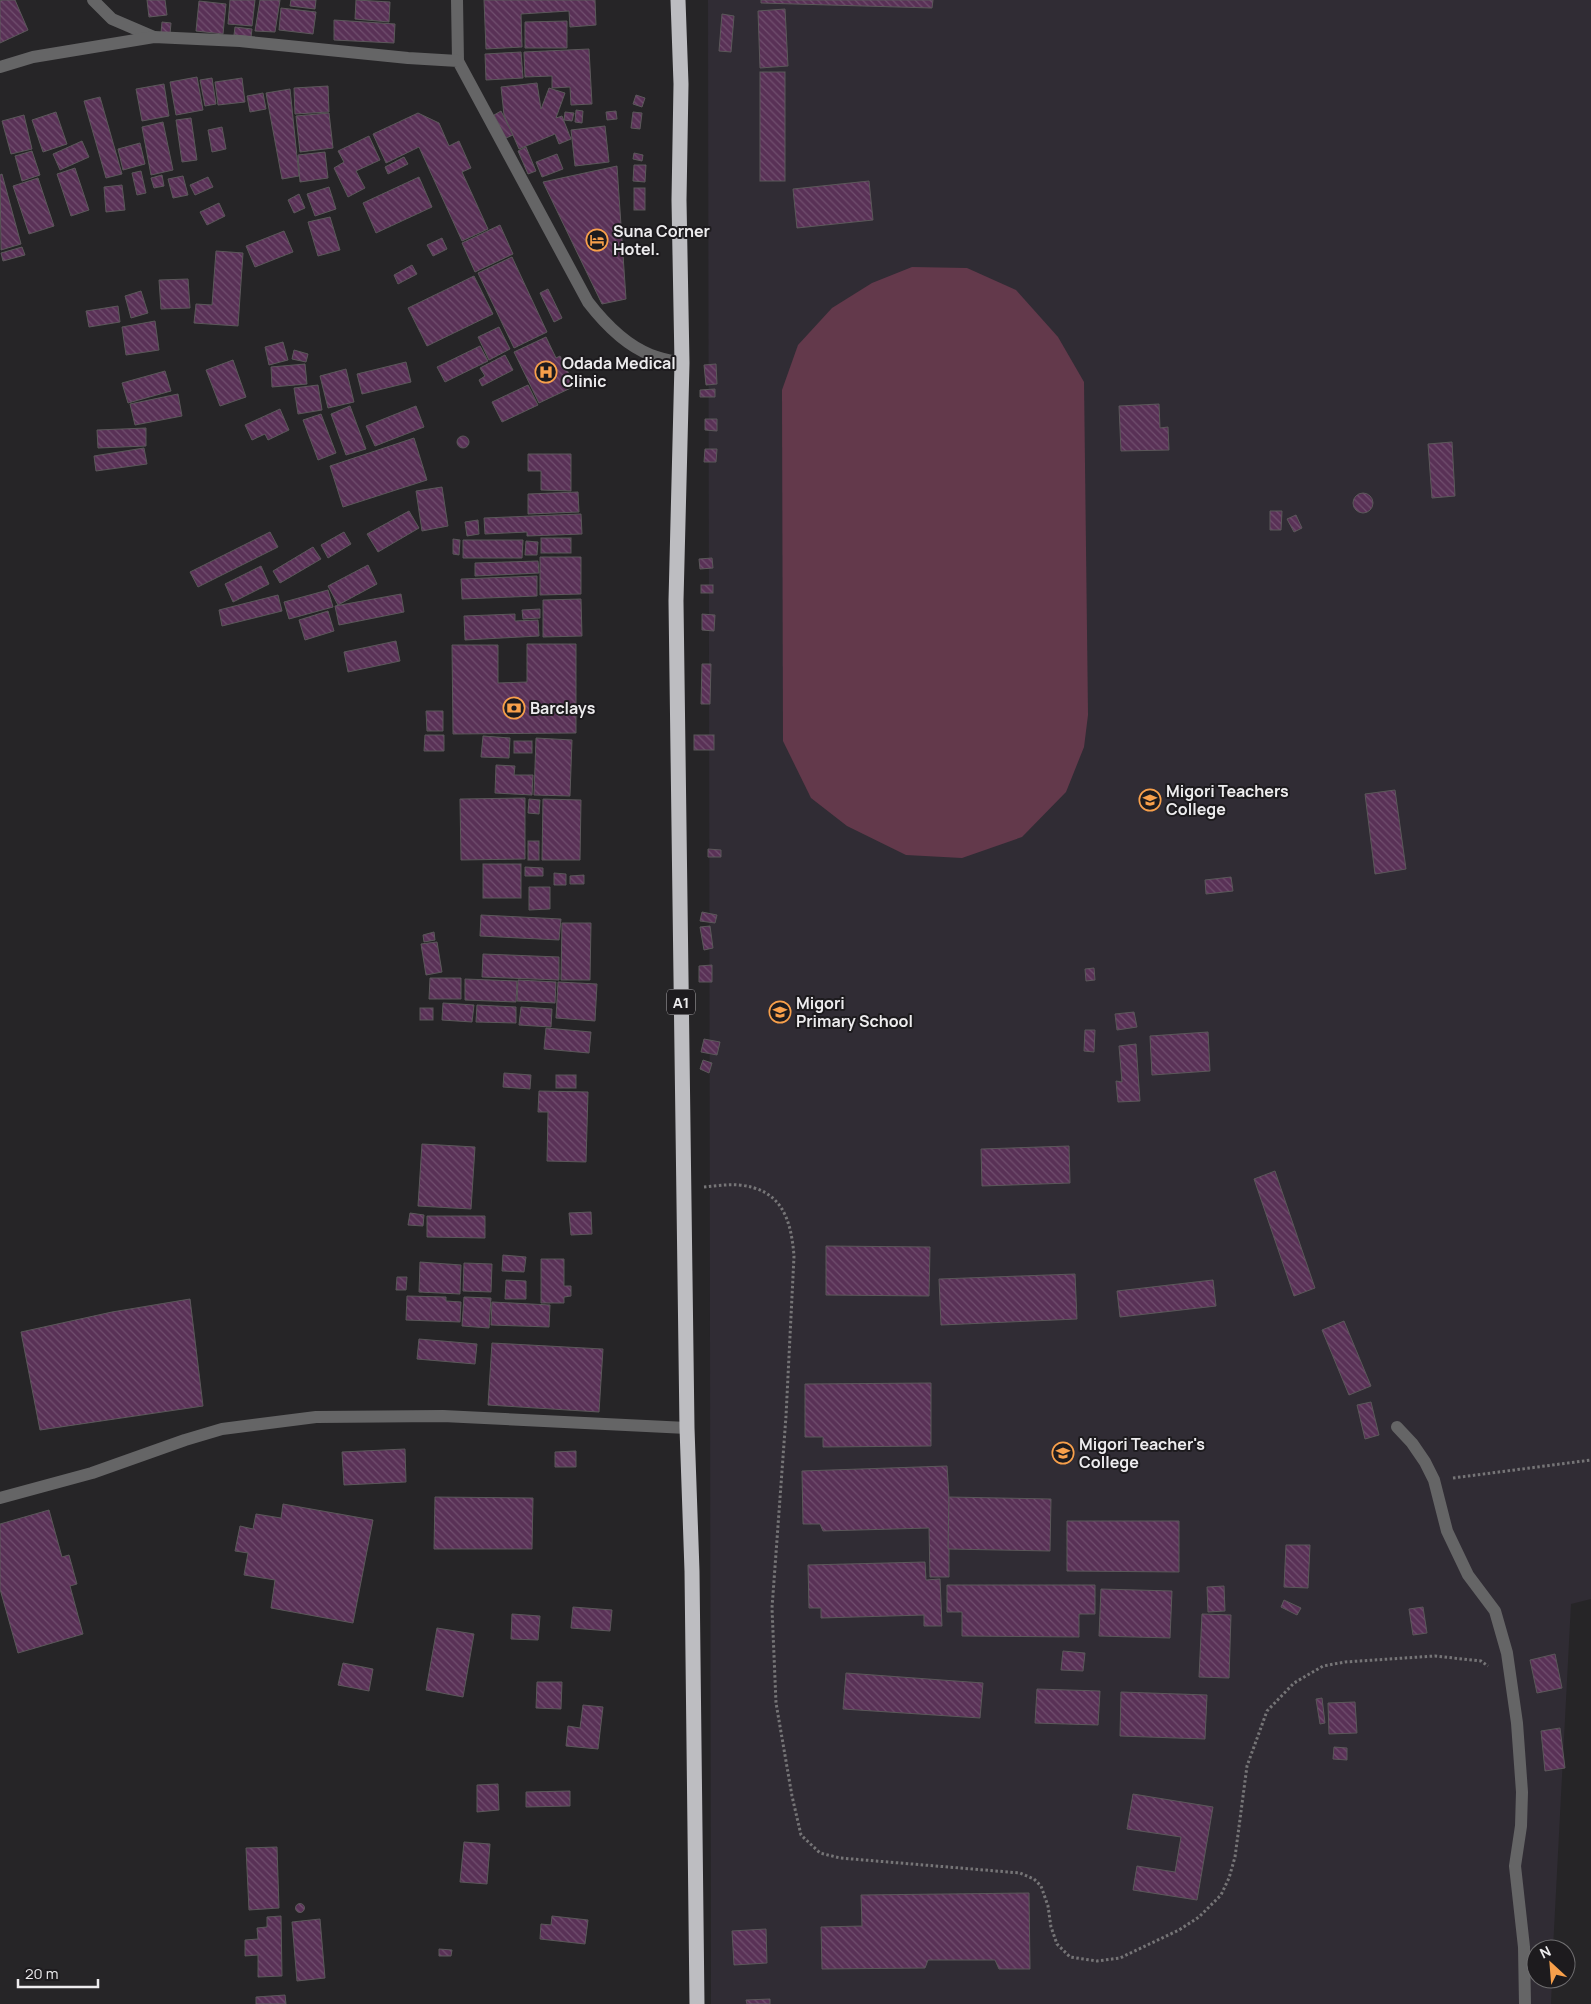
<svg xmlns="http://www.w3.org/2000/svg" width="1591" height="2004" font-family="Manrope,sans-serif">
  <style>
    .built { fill: #302c34 }
    .pitch { fill: #63394b }
    .building { fill: url(#building-back-hatch); stroke: #5b585a }
    .lines { fill: none; stroke-linecap: round; stroke-linejoin: round }
    .path { stroke: #767577; stroke-width: 3; stroke-dasharray: 2.5 2.5; stroke-linecap: butt }
    .minor { stroke: #656566; stroke-width: 12 }
    .highway { stroke: #bdbdc1; stroke-width: 15 }
    .labels { text-anchor: middle; dominant-baseline: central; stroke-width: 4; stroke-linejoin: round; paint-order: stroke }
    .shield { fill: #1d1b1e; stroke: #afadb0; stroke-width: 1 }
    .shield-label { font-size: 15px; font-weight: bold; fill: #edecee }
    .poi-label { font-size: 16px; font-weight: bold; fill: #edecee; stroke: #1d1b1e; text-anchor: start }
  </style>
  <defs>
    <pattern id="building-back-hatch" width="6" height="6" patternUnits="userSpaceOnUse" patternTransform="scale(1.25)"><rect width="6" height="6" fill="#593156"/><path d="M-1 5l2 2M0 0l6 6M5-1l2 2" fill="none" stroke="#714f6f"/></pattern>
  </defs>
  <rect width="100%" height="100%" fill="#262527"/>
  <polygon class="built" points="708,0 1591,0 1591,1599 1571,1604 1553,1949 1536,1949 1536,1979 1552,1979 1551,2004 711,2004"/>
  <polygon class="pitch" points="912,267 967,268 1016,290 1058,337 1084,382 1088,715 1084,747 1066,792 1022,837 962,858 906,855 847,826 811,798 783,741 782,390 798,345 832,308 872,283"/>
  <g class="building">
    <polygon points="2,0 15,0 28,30 0,43 0,1"/>
    <polygon points="147,0 165,0 167,15 149,17"/>
    <polygon points="230,0 255,0 252,26 228,24"/>
    <polygon points="260,0 280,0 275,32 255,31"/>
    <polygon points="291,0 316,0 315,9 290,6"/>
    <polygon points="356,0 390,2 389,22 355,19"/>
    <polygon points="484,0 595,0 596,25 570,27 569,11 521,14 522,47 486,49"/>
    <polygon points="761,0 933,0 932,8 761,3"/>
    <polygon points="199,1 226,4 223,34 196,31"/>
    <polygon points="281,8 316,12 313,34 279,30"/>
    <polygon points="785,9 788,66 760,68 758,11"/>
    <polygon points="722,14 734,16 731,52 719,51"/>
    <polygon points="334,20 395,24 394,43 334,40"/>
    <polygon points="567,21 567,48 525,48 525,22"/>
    <polygon points="162,22 171,23 170,34 161,33"/>
    <polygon points="235,27 252,29 251,37 234,35"/>
    <polygon points="589,49 592,104 571,105 570,87 552,88 552,76 525,77 524,52"/>
    <polygon points="521,52 523,78 486,80 485,54"/>
    <rect x="760" y="72" width="25" height="109"/>
    <polygon points="197,77 203,110 176,115 170,82"/>
    <polygon points="212,78 216,104 205,106 200,80"/>
    <polygon points="242,78 245,102 218,105 215,82"/>
    <polygon points="537,83 541,109 549,88 565,93 556,118 562,116 571,139 559,144 555,134 519,149 504,115 501,87"/>
    <polygon points="164,84 169,116 142,121 136,89"/>
    <polygon points="328,86 329,112 295,114 294,88"/>
    <polygon points="290,89 299,176 282,179 266,93"/>
    <polygon points="263,93 266,109 250,112 247,96"/>
    <polygon points="636,95 645,98 642,107 633,104"/>
    <polygon points="100,97 122,174 106,178 84,101"/>
    <polygon points="576,110 583,111 582,123 575,122"/>
    <polygon points="501,111 513,135 506,138 494,115"/>
    <polygon points="616,111 617,119 607,120 606,112"/>
    <polygon points="56,112 67,144 43,152 32,120"/>
    <polygon points="565,112 574,113 572,121 564,120"/>
    <polygon points="633,112 642,113 640,129 631,128"/>
    <polygon points="329,113 333,148 300,152 296,116"/>
    <polygon points="418,113 439,123 449,146 459,141 471,168 462,172 488,229 462,241 419,147 386,163 373,134"/>
    <polygon points="24,115 32,149 11,154 2,121"/>
    <polygon points="191,118 197,160 182,162 176,120"/>
    <polygon points="163,122 173,170 151,175 142,127"/>
    <polygon points="605,126 609,162 575,166 571,130"/>
    <polygon points="222,127 226,149 212,152 208,130"/>
    <polygon points="369,136 380,160 356,171 365,188 348,197 334,168 344,162 338,151"/>
    <polygon points="82,141 89,157 60,170 53,154"/>
    <polygon points="140,143 145,164 123,170 118,149"/>
    <polygon points="526,147 536,171 528,174 518,151"/>
    <polygon points="32,151 40,175 22,181 15,156"/>
    <polygon points="325,152 328,178 300,182 298,155"/>
    <polygon points="634,153 643,155 642,161 633,159"/>
    <polygon points="557,154 563,169 542,177 536,162"/>
    <polygon points="404,157 408,164 388,174 385,167"/>
    <polygon points="634,165 646,165 645,182 633,181"/>
    <polygon points="617,166 626,299 602,304 543,182"/>
    <polygon points="75,168 89,210 71,216 57,174"/>
    <polygon points="141,171 146,193 137,195 132,173"/>
    <polygon points="2,174 21,244 1,250 0,175"/>
    <polygon points="162,175 164,186 154,188 151,178"/>
    <polygon points="183,176 188,195 173,198 168,179"/>
    <polygon points="208,177 213,187 195,195 190,185"/>
    <polygon points="419,177 432,207 376,233 363,203"/>
    <polygon points="38,178 54,226 29,234 13,186"/>
    <polygon points="869,181 873,220 797,228 793,189"/>
    <polygon points="122,185 125,210 106,212 104,187"/>
    <polygon points="329,187 336,209 315,216 307,194"/>
    <rect x="634" y="188" width="11" height="22"/>
    <polygon points="299,194 305,208 294,213 288,200"/>
    <polygon points="219,203 225,216 207,225 200,212"/>
    <polygon points="330,217 340,250 318,256 308,222"/>
    <polygon points="500,225 513,254 475,272 462,243"/>
    <polygon points="284,231 293,252 255,267 246,246"/>
    <polygon points="442,238 447,249 433,256 427,245"/>
    <polygon points="22,247 25,255 3,261 1,253"/>
    <polygon points="216,251 243,253 238,326 194,323 196,304 212,305"/>
    <polygon points="512,257 547,332 514,348 478,273"/>
    <polygon points="412,265 417,274 398,284 394,275"/>
    <polygon points="474,276 493,314 427,346 408,308"/>
    <polygon points="188,279 190,308 161,309 159,280"/>
    <polygon points="548,289 562,318 554,322 540,293"/>
    <polygon points="141,291 148,313 131,318 125,296"/>
    <polygon points="118,306 120,322 89,327 86,311"/>
    <polygon points="155,321 159,350 126,355 122,327"/>
    <polygon points="499,327 510,349 489,360 478,337"/>
    <polygon points="546,337 556,358 560,356 575,386 539,403 514,352"/>
    <polygon points="283,342 288,360 269,365 265,347"/>
    <polygon points="480,346 488,361 445,382 437,367"/>
    <polygon points="294,350 308,354 306,362 292,359"/>
    <polygon points="505,355 513,370 482,386 479,380 485,376 480,368"/>
    <polygon points="233,360 246,397 220,406 206,370"/>
    <polygon points="406,362 411,382 362,394 357,374"/>
    <polygon points="305,364 307,384 272,387 271,367"/>
    <polygon points="716,364 717,384 706,385 704,365"/>
    <polygon points="346,369 354,402 328,408 320,376"/>
    <polygon points="165,371 171,391 128,403 122,383"/>
    <polygon points="318,385 322,410 298,414 294,388"/>
    <polygon points="528,385 538,405 502,422 492,402"/>
    <polygon points="715,389 715,397 700,397 700,390"/>
    <polygon points="178,394 182,416 135,425 130,404"/>
    <polygon points="1159,404 1160,428 1168,427 1169,450 1121,451 1119,406"/>
    <polygon points="350,406 366,449 346,455 331,414"/>
    <polygon points="416,406 424,427 375,446 366,426"/>
    <polygon points="280,409 289,430 268,440 265,434 252,440 245,425"/>
    <polygon points="321,414 336,453 318,460 303,420"/>
    <polygon points="705,419 717,419 717,431 705,430"/>
    <polygon points="146,428 146,446 98,448 97,430"/>
    <circle cx="463" cy="442" r="6"/>
    <polygon points="414,438 427,480 343,507 330,466"/>
    <polygon points="1452,442 1455,496 1432,498 1428,444"/>
    <polygon points="144,448 147,464 96,471 94,456"/>
    <polygon points="705,449 717,449 716,462 704,462"/>
    <polygon points="528,454 571,454 571,491 541,490 541,471 528,471"/>
    <polygon points="442,487 448,526 422,531 416,491"/>
    <polygon points="578,492 579,512 528,514 528,494"/>
    <circle cx="1363" cy="503" r="10"/>
    <polygon points="409,511 419,528 378,552 367,534"/>
    <polygon points="1270,511 1282,511 1281,530 1270,530"/>
    <polygon points="581,514 582,534 527,536 527,532 485,534 484,518"/>
    <polygon points="1296,515 1302,528 1294,532 1287,519"/>
    <polygon points="478,520 479,534 467,536 465,522"/>
    <polygon points="270,532 278,547 198,587 190,572"/>
    <polygon points="344,532 351,544 328,558 321,545"/>
    <rect x="541" y="538" width="30" height="15"/>
    <polygon points="453,539 460,540 459,555 453,554"/>
    <polygon points="463,540 523,540 522,558 463,558"/>
    <polygon points="526,541 538,542 537,555 525,555"/>
    <polygon points="313,547 321,559 280,583 273,571"/>
    <polygon points="540,557 581,557 581,594 540,595"/>
    <polygon points="712,558 713,568 700,569 699,559"/>
    <polygon points="538,561 539,573 475,576 475,563"/>
    <polygon points="368,565 377,584 338,605 328,586"/>
    <polygon points="261,566 269,584 233,602 225,584"/>
    <polygon points="537,576 537,596 462,599 461,579"/>
    <rect x="701" y="585" width="12" height="8"/>
    <polygon points="328,590 333,607 289,619 284,602"/>
    <polygon points="401,594 404,612 339,625 335,606"/>
    <polygon points="278,595 282,611 222,626 219,610"/>
    <polygon points="581,599 582,636 543,637 543,600"/>
    <polygon points="540,609 540,618 523,619 522,610"/>
    <polygon points="328,611 334,631 305,640 299,620"/>
    <polygon points="515,614 515,621 538,620 539,636 465,640 464,616"/>
    <polygon points="702,614 715,615 714,631 702,630"/>
    <polygon points="396,641 400,661 348,672 344,652"/>
    <polygon points="527,644 576,644 576,733 453,734 452,645 498,645 498,683 527,682"/>
    <polygon points="702,664 711,664 710,704 701,704"/>
    <polygon points="426,711 443,711 443,731 427,731"/>
    <polygon points="425,735 444,735 444,751 424,751"/>
    <rect x="694" y="735" width="20" height="15"/>
    <polygon points="483,736 510,738 509,758 481,757"/>
    <polygon points="536,738 572,740 570,796 534,795"/>
    <rect x="514" y="741" width="18" height="12"/>
    <polygon points="496,765 515,766 514,775 533,775 532,795 495,793"/>
    <polygon points="1395,790 1406,869 1375,874 1365,794"/>
    <polygon points="525,798 525,859 461,860 460,799"/>
    <polygon points="529,799 540,800 539,814 528,813"/>
    <polygon points="543,799 581,800 580,860 542,860"/>
    <rect x="528" y="841" width="11" height="19"/>
    <polygon points="708,849 721,850 721,857 708,857"/>
    <rect x="483" y="864" width="38" height="34"/>
    <polygon points="525,867 543,868 543,876 525,876"/>
    <polygon points="554,873 566,874 566,885 554,885"/>
    <polygon points="584,875 584,884 570,884 570,876"/>
    <polygon points="1231,877 1233,891 1206,894 1205,880"/>
    <polygon points="529,887 550,887 550,909 529,910"/>
    <polygon points="702,912 717,915 715,923 700,921"/>
    <polygon points="481,915 561,919 559,940 480,936"/>
    <polygon points="562,923 591,923 590,980 561,980"/>
    <polygon points="710,926 713,948 704,950 700,927"/>
    <polygon points="434,932 435,940 424,942 423,935"/>
    <polygon points="437,942 442,972 426,975 421,944"/>
    <polygon points="483,954 559,957 559,980 482,977"/>
    <polygon points="712,965 712,982 699,982 699,966"/>
    <polygon points="1094,968 1095,980 1086,981 1085,969"/>
    <polygon points="430,978 461,978 461,999 429,999"/>
    <polygon points="465,979 517,981 516,1002 465,1000"/>
    <polygon points="518,980 556,982 555,1003 517,1001"/>
    <polygon points="558,982 597,984 595,1021 556,1018"/>
    <polygon points="443,1003 474,1005 472,1022 442,1020"/>
    <polygon points="477,1005 516,1007 516,1023 476,1022"/>
    <polygon points="521,1007 552,1009 551,1027 519,1025"/>
    <rect x="420" y="1008" width="13" height="12"/>
    <polygon points="1134,1012 1137,1027 1117,1030 1115,1014"/>
    <polygon points="546,1028 591,1032 589,1053 544,1049"/>
    <polygon points="1085,1030 1095,1030 1094,1052 1084,1051"/>
    <polygon points="1208,1032 1210,1071 1152,1075 1150,1036"/>
    <polygon points="704,1039 720,1042 717,1055 701,1052"/>
    <polygon points="1136,1044 1140,1101 1118,1102 1116,1081 1122,1082 1119,1046"/>
    <polygon points="703,1060 712,1063 709,1073 700,1069"/>
    <polygon points="504,1073 531,1075 530,1089 503,1087"/>
    <rect x="556" y="1075" width="20" height="13"/>
    <polygon points="539,1091 588,1092 586,1162 547,1161 548,1112 538,1112"/>
    <polygon points="422,1144 475,1147 471,1209 418,1206"/>
    <polygon points="1069,1146 1070,1183 982,1186 981,1149"/>
    <polygon points="1275,1171 1315,1288 1294,1296 1254,1179"/>
    <polygon points="591,1212 592,1234 571,1235 569,1213"/>
    <polygon points="410,1213 424,1215 423,1226 408,1225"/>
    <polygon points="427,1216 485,1216 485,1238 427,1237"/>
    <polygon points="826,1246 930,1247 929,1296 826,1295"/>
    <polygon points="503,1255 526,1257 524,1272 502,1271"/>
    <polygon points="541,1259 564,1259 564,1286 571,1286 571,1296 564,1297 564,1303 541,1303"/>
    <polygon points="420,1262 461,1265 460,1294 419,1292"/>
    <polygon points="464,1263 492,1264 491,1292 463,1291"/>
    <polygon points="1075,1274 1077,1319 941,1325 939,1279"/>
    <polygon points="397,1277 407,1277 406,1290 396,1290"/>
    <polygon points="506,1280 526,1281 526,1299 505,1299"/>
    <polygon points="1213,1280 1216,1306 1120,1317 1117,1291"/>
    <polygon points="407,1296 446,1297 446,1301 461,1302 460,1322 406,1320"/>
    <polygon points="464,1297 491,1298 489,1328 462,1326"/>
    <polygon points="190,1299 203,1406 40,1430 21,1332 112,1312"/>
    <polygon points="492,1302 550,1305 549,1327 491,1325"/>
    <polygon points="1344,1321 1371,1386 1349,1395 1322,1330"/>
    <polygon points="419,1339 477,1344 475,1364 417,1359"/>
    <polygon points="492,1343 603,1349 599,1412 488,1405"/>
    <polygon points="931,1383 931,1446 823,1447 823,1437 805,1437 805,1384"/>
    <polygon points="1371,1402 1379,1435 1365,1439 1357,1405"/>
    <polygon points="405,1449 406,1482 344,1485 342,1452"/>
    <polygon points="576,1451 576,1467 555,1467 555,1452"/>
    <polygon points="947,1466 949,1497 949,1577 930,1577 929,1528 823,1531 820,1524 803,1524 802,1471"/>
    <polygon points="435,1497 533,1498 532,1549 434,1549"/>
    <polygon points="949,1497 1051,1499 1050,1551 948,1549"/>
    <polygon points="283,1504 373,1520 353,1623 271,1608 275,1580 244,1575 248,1553 235,1551 240,1526 253,1529 256,1514 281,1518"/>
    <polygon points="49,1510 62,1557 69,1555 77,1584 70,1586 83,1634 18,1653 0,1589 0,1524"/>
    <polygon points="1067,1521 1179,1521 1179,1572 1067,1571"/>
    <polygon points="1286,1545 1310,1545 1308,1588 1284,1587"/>
    <polygon points="925,1562 926,1580 940,1579 942,1626 924,1626 924,1615 821,1618 821,1608 809,1608 808,1565"/>
    <polygon points="947,1585 1095,1585 1095,1614 1079,1614 1079,1637 962,1636 962,1612 947,1612"/>
    <polygon points="1224,1586 1225,1611 1208,1612 1207,1587"/>
    <polygon points="1101,1589 1172,1591 1170,1638 1099,1636"/>
    <polygon points="1284,1600 1301,1608 1297,1615 1281,1607"/>
    <polygon points="573,1607 612,1610 610,1631 571,1628"/>
    <polygon points="1423,1607 1427,1633 1413,1635 1409,1609"/>
    <polygon points="512,1614 540,1616 538,1640 511,1639"/>
    <polygon points="1202,1614 1231,1615 1229,1678 1199,1677"/>
    <polygon points="437,1628 474,1634 463,1697 426,1690"/>
    <polygon points="1063,1651 1085,1653 1083,1671 1061,1670"/>
    <polygon points="1555,1654 1562,1688 1537,1693 1530,1660"/>
    <polygon points="343,1663 373,1669 369,1691 338,1685"/>
    <polygon points="846,1673 983,1683 980,1718 843,1709"/>
    <polygon points="537,1682 562,1682 561,1709 536,1708"/>
    <polygon points="1037,1689 1100,1691 1098,1725 1035,1723"/>
    <polygon points="1121,1692 1207,1695 1205,1739 1120,1736"/>
    <polygon points="1322,1698 1325,1723 1320,1724 1316,1699"/>
    <polygon points="1355,1702 1357,1733 1329,1734 1328,1703"/>
    <polygon points="583,1705 603,1707 598,1749 566,1746 568,1726 580,1728"/>
    <polygon points="1560,1728 1565,1768 1545,1771 1541,1731"/>
    <polygon points="1334,1747 1347,1748 1347,1760 1333,1759"/>
    <polygon points="498,1784 499,1810 477,1812 477,1785"/>
    <polygon points="570,1791 570,1806 526,1807 526,1792"/>
    <polygon points="1133,1794 1213,1807 1197,1900 1133,1890 1137,1866 1175,1872 1181,1837 1127,1829"/>
    <polygon points="464,1842 490,1844 487,1884 460,1882"/>
    <polygon points="277,1847 279,1908 249,1910 246,1848"/>
    <polygon points="1029,1893 1030,1969 999,1969 995,1960 928,1960 925,1968 822,1969 821,1927 862,1926 861,1895"/>
    <circle cx="300" cy="1908" r="4.5"/>
    <polygon points="281,1916 282,1976 258,1977 258,1955 245,1956 245,1940 258,1939 257,1928 267,1927 267,1917"/>
    <polygon points="552,1916 588,1920 585,1944 540,1939 541,1924 551,1925"/>
    <polygon points="320,1919 325,1978 297,1981 292,1922"/>
    <polygon points="766,1929 767,1963 734,1965 732,1931"/>
    <polygon points="439,1949 452,1950 451,1956 439,1956"/>
    <polygon points="285,1995 286,2004 256,2004 256,1997"/>
    <polygon points="770,1999 770,2004 747,2004 746,2000"/>
  </g>
  <g class="lines">
    <g class="path">
      <path d="M704,1187C715,1186 727,1184 739,1185C781,1189 791,1218 794,1256L786,1416L772,1608L776,1703L792,1796L801,1835L820,1853L840,1858L1020,1873L1034,1879L1041,1886L1048,1906L1051,1927L1057,1944L1070,1957L1097,1961L1120,1958L1179,1930L1199,1917L1221,1895L1229,1878L1235,1857L1247,1766L1267,1711L1294,1683L1323,1666L1345,1662L1435,1656L1481,1661L1488,1666"/>
      <polyline points="1453,1478 1591,1460"/>
    </g>
    <g class="minor">
      <polyline points="93,0 112,19 154,37"/>
      <polyline points="457,0 458,61"/>
      <path d="M0,67L33,57L154,37L240,41L408,58L458,61L588,302C605,324 625,345 651,355C660,359 672,361 682,363"/>
      <polyline points="1397,1427 1412,1443 1425,1462 1434,1480 1447,1531 1468,1575 1495,1611 1507,1653 1517,1723 1522,1792 1521,1826 1515,1866 1524,1947 1525,2004"/>
      <polyline points="0,1498 92,1473 185,1440 222,1429 316,1417 443,1416 687,1428"/>
    </g>
    <polyline class="highway" points="678,0 681,84 679,200 682,363 676,601 687,1428 692,1571 697,2004"/>
  </g>
  <defs>
    <g id="hotel-ring" transform="scale(1.125)"><circle r="9.5" fill="#1d1b1e" stroke="#f8a04b" stroke-width="1.5"/><path d="M-6-4.5h1.5V1H6V5H4.5V3h-9V5H-6ZM-4 0a1.8 1.8 0 1 1 3.6 0ZM.5 0V-2.5h3Q6-2.5 6 0Z" fill="#f8a04b"/></g>
    <g id="hospital-ring" transform="scale(1.125)"><circle r="9.5" fill="#1d1b1e" stroke="#f8a04b" stroke-width="1.5"/><path d="M-5-5h3v3.5h4V-5h3V5h-3V1.5h-4V5h-3Z" fill="#f8a04b"/></g>
    <g id="bank-ring" transform="scale(1.125)"><circle r="9.5" fill="#1d1b1e" stroke="#f8a04b" stroke-width="1.5"/><path d="M-6-4H6V4H-6ZM0-2.3a2.3 2.3 0 1 0 0 4.6a2.3 2.3 0 1 0 0-4.6Z" fill="#f8a04b"/></g>
    <g id="university-ring" transform="scale(1.125)"><circle r="9.5" fill="#1d1b1e" stroke="#f8a04b" stroke-width="1.5"/><path d="M0-5L7-2L0 1L-7-2ZM-4 1L0 2.5L4 1V4Q0 6-4 4Z" fill="#f8a04b"/></g>
    <g id="school-ring" transform="scale(1.125)"><circle r="9.5" fill="#1d1b1e" stroke="#f8a04b" stroke-width="1.5"/><path d="M0-5L7-2L0 1L-7-2ZM-4 1L0 2.5L4 1V4Q0 6-4 4Z" fill="#f8a04b"/></g>
  </defs>
  <g fill-rule="evenodd">
    <use href="#hotel-ring" x="597" y="240"/>
    <use href="#hospital-ring" x="546" y="372"/>
    <use href="#bank-ring" x="514" y="708"/>
    <use href="#university-ring" x="1150" y="800"/>
    <use href="#school-ring" x="780" y="1012"/>
    <use href="#university-ring" x="1063" y="1453"/>
  </g>
  <g class="labels">
    <rect class="shield" x="667" y="989.5" width="28" height="25" rx="4"/>
    <g class="shield-label">
      <text x="681" y="1002">A1</text>
    </g>
    <g class="poi-label">
      <text x="613" y="231">Suna Corner<tspan x="613" dy="18">Hotel.</tspan></text>
      <text x="562" y="363">Odada Medical<tspan x="562" dy="18">Clinic</tspan></text>
      <text x="530" y="708">Barclays</text>
      <text x="1166" y="791">Migori Teachers<tspan x="1166" dy="18">College</tspan></text>
      <text x="796" y="1003">Migori<tspan x="796" dy="18">Primary School</tspan></text>
      <text x="1079" y="1444">Migori Teacher's<tspan x="1079" dy="18">College</tspan></text>
    </g>
  </g>
  <g transform="translate(1551 1964) rotate(334)"><circle r="24" fill="#1d1b1e" stroke="#706f71"/>
  <path d="M0-4L9 19L0 12L-9 19Z" fill="#f8a04b"/>
  <text y="-8" font-size="14" font-weight="bold" text-anchor="middle" fill="#edecee">N</text>
  </g>
  <path d="M18 1979v8h80v-8" fill="none" stroke="#edecee" stroke-width="2.5"/>
  <text x="25" y="1979" font-size="15" fill="#edecee" stroke="#1d1b1e" stroke-width="4" paint-order="stroke">20 m</text>
</svg>
